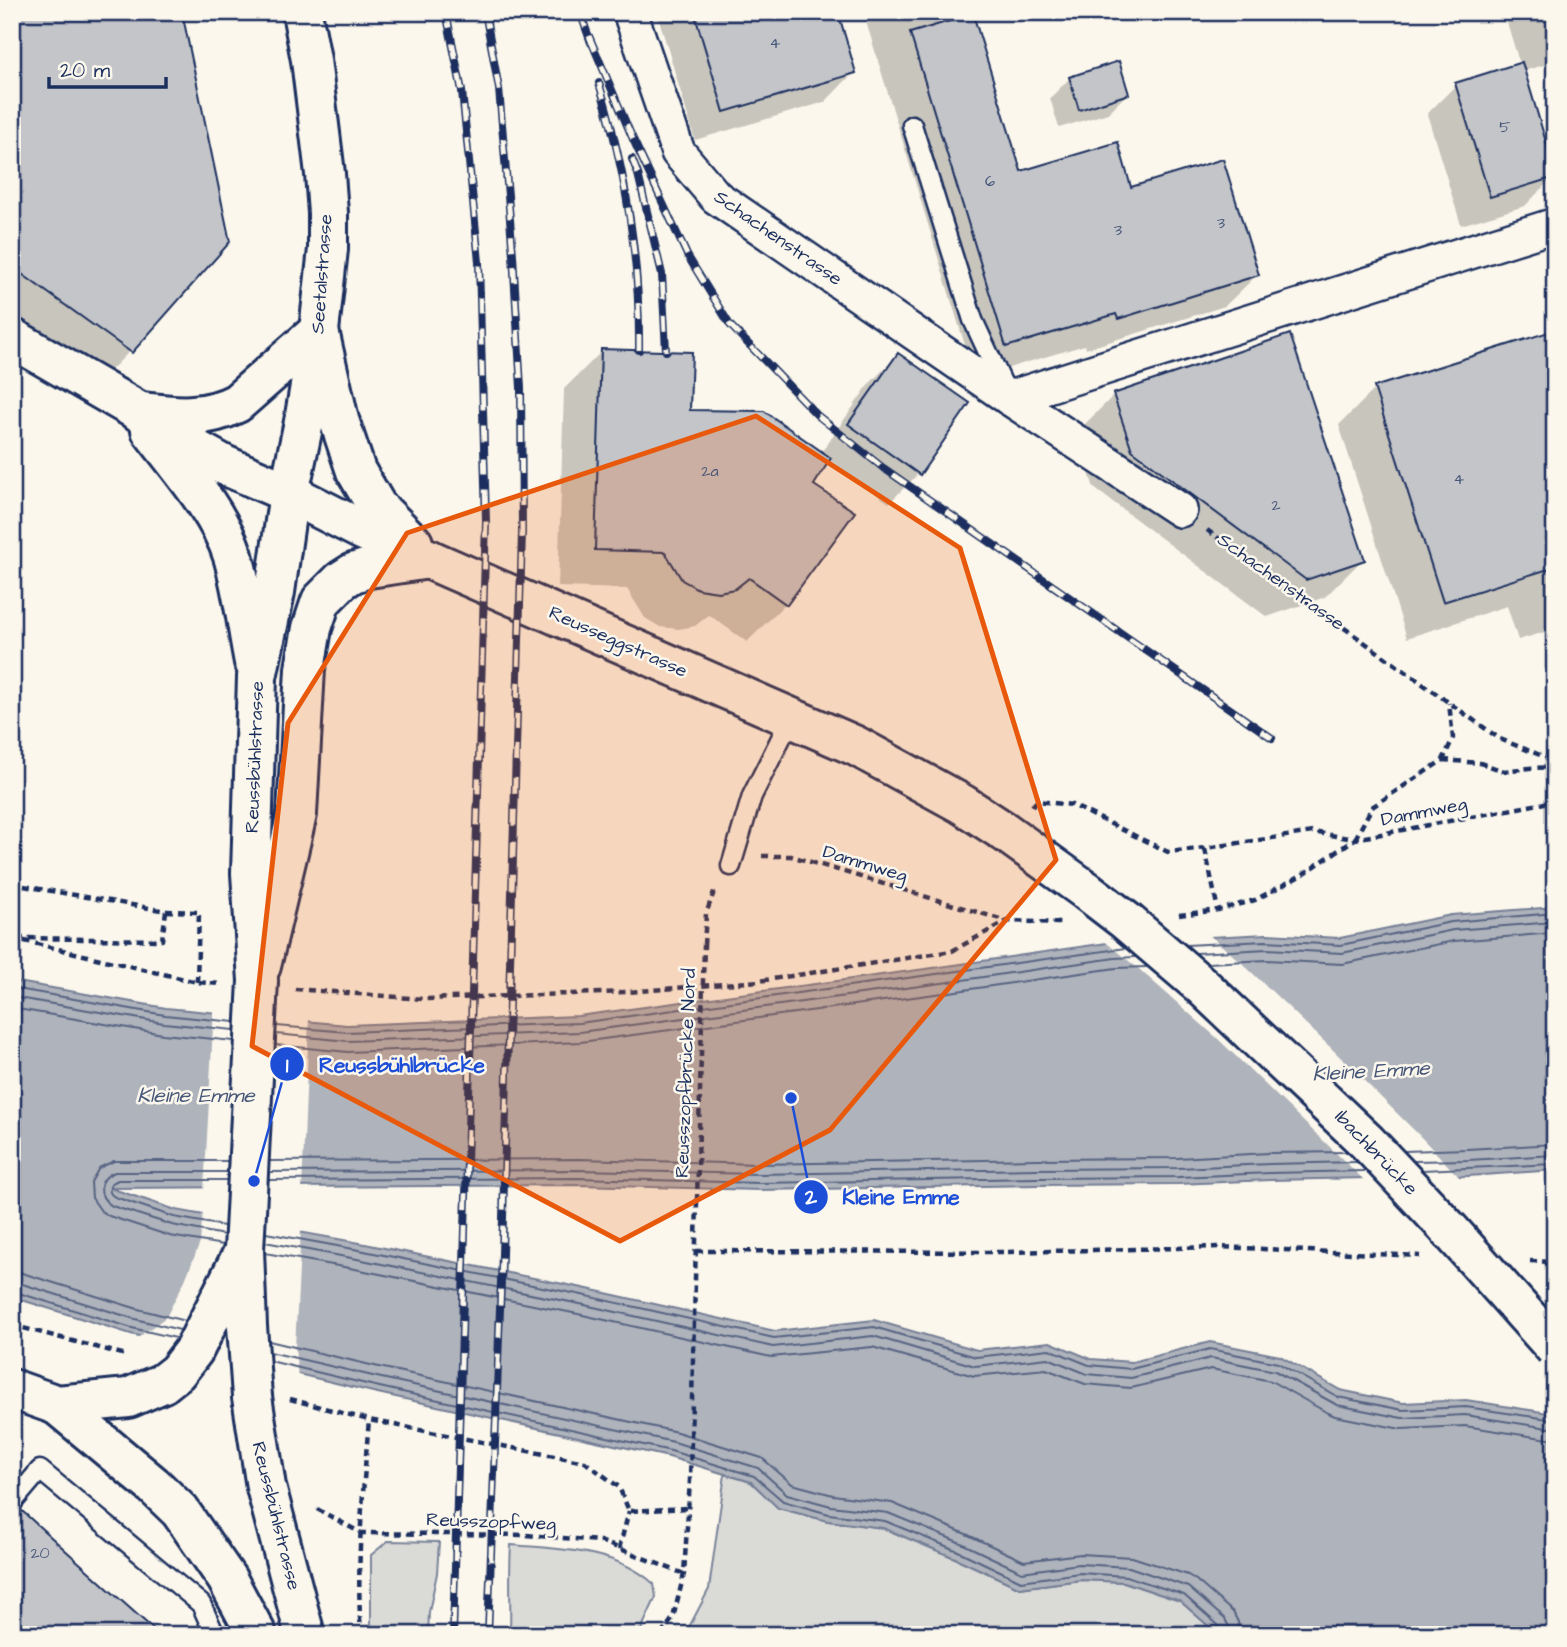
<svg xmlns="http://www.w3.org/2000/svg" width="1567" height="1647" font-family="'Architects Daughter',sans-serif">
  <style>
    .green { fill: #dadad7; stroke: #7a849a; stroke-width: 2 }
    .water { fill: #afb3bb; stroke: #747e96; stroke-width: 2 }
    .pier { fill: #fbf7ec }
    .shadow { fill: #0003 }
    .lines { fill: none; stroke-linecap: round; stroke-linejoin: round }
    .shore { stroke: #566483; stroke-width: 2 }
    .building { fill: #c3c5c9; stroke: #1b2f5e; stroke-width: 2 }
    .service-casing { stroke: #1b2f5e; stroke-width: 23 }
    .minor-casing { stroke: #1b2f5e; stroke-width: 38 }
    .secondary-casing { stroke: #1b2f5e; stroke-width: 44 }
    .primary-casing { stroke: #1b2f5e; stroke-width: 44 }
    .path { stroke: #1b2f5e; stroke-width: 4.5; stroke-dasharray: 7 5; stroke-linecap: butt }
    .service { stroke: #fbf7ec; stroke-width: 18 }
    .minor { stroke: #fbf7ec; stroke-width: 33 }
    .secondary { stroke: #fbf7ec; stroke-width: 38 }
    .primary { stroke: #fbf7ec; stroke-width: 38 }
    .rail-casing { stroke: #1b2f5e; stroke-width: 8 }
    .rail { stroke: #fbf7ec; stroke-width: 5; stroke-dasharray: 16; stroke-linecap: butt }
    .secondary-bridge-casing { stroke: #1b2f5e; stroke-width: 44; stroke-linecap: butt }
    .primary-bridge-casing { stroke: #1b2f5e; stroke-width: 44; stroke-linecap: butt }
    .path-bridge { stroke: #1b2f5e; stroke-width: 4.5; stroke-dasharray: 7 5; stroke-linecap: butt }
    .secondary-bridge { stroke: #fbf7ec; stroke-width: 38 }
    .primary-bridge { stroke: #fbf7ec; stroke-width: 38 }
    .marked { fill: #e8590c; fill-opacity: 0.2; stroke: #e8590c; stroke-width: 5; stroke-linejoin: round }
    .labels { text-anchor: middle; dominant-baseline: central; stroke-width: 5; stroke-linejoin: round; paint-order: stroke }
    .number-label { font-size: 16px; fill: #455479 }
    .street-label { font-size: 19px; fill: #1b2f5e; stroke: #fbf7ec }
    .water-label { font-size: 21px; font-style: italic; fill: #47577a; stroke: #fbf7ec }
    .leader { fill: none; stroke: #1d4ed8; stroke-width: 2.5 }
    .callout-dot { fill: #1d4ed8; stroke: #fbf7ec; stroke-width: 2.5 }
    .mark-label { font-size: 21px; text-anchor: middle; font-weight: bold; fill: #fff }
    .callout-label { font-size: 21px; text-anchor: middle; font-weight: bold; fill: #1d4ed8; stroke: #fbf7ec; stroke-width: 5; stroke-linejoin: round; paint-order: stroke }
  </style>
  <rect width="100%" height="100%" fill="#fbf7ec"/>
  <filter id="ink" filterUnits="userSpaceOnUse"><feTurbulence type="fractalNoise" baseFrequency=".0143" numOctaves="2"/><feDisplacementMap in="SourceGraphic" scale="14" xChannelSelector="R" yChannelSelector="G"/><feConvolveMatrix kernelMatrix="1 2 1 2 8 2 1 2 1" color-interpolation-filters="sRGB"/></filter>
  <g filter="url(#ink)">
    <g class="green">
      <polygon points="725,1474 751,1482 779,1508 828,1521 883,1528 955,1558 1020,1588 1081,1580 1124,1582 1180,1601 1213,1630 1214,1635 685,1635 709,1589"/>
      <polygon points="388,1541 439,1542 437,1573 429,1612 428,1635 371,1635 371,1555"/>
      <path d="M511,1545C559,1549 616,1549 654,1584L656,1597L640,1632L637,1635H510C511,1604 509,1575 511,1545Z"/>
    </g>
    <polygon class="water" points="1555,907 1555,1170 1468,1176 1270,1180 1178,1184 1039,1185 759,1190 578,1185 110,1188 176,1210 360,1243 583,1288 775,1331 874,1320 977,1350 1050,1342 1091,1359 1132,1362 1210,1342 1280,1356 1340,1390 1403,1403 1466,1400 1555,1414 1555,1635 1214,1635 1213,1630 1180,1601 1124,1582 1081,1580 1020,1588 955,1558 883,1528 828,1521 778,1508 751,1482 669,1457 373,1392 131,1334 12,1297 12,981 166,1008 347,1025 578,1016 940,967 1114,942 1267,934 1340,938 1451,915"/>
    <g class="pier">
      <polygon points="1207,933 1243,964 1329,1046 1419,1135 1461,1179 1365,1181 1217,1038 1140,970 1103,940"/>
      <polygon points="214,1009 309,1018 302,1191 204,1191"/>
      <polygon points="203,1211 301,1229 295,1348 298,1378 136,1339 166,1317 185,1280 200,1243"/>
    </g>
    <g class="shadow">
      <polygon points="12,12 130,351 92,389 12,332"/>
      <polygon points="661,12 836,12 854,72 825,102 695,140 658,16"/>
      <polygon points="859,12 971,12 1020,173 1130,189 1257,275 1225,306 1086,349 1085,345 975,378 864,15 861,16"/>
      <polygon points="1508,12 1555,12 1555,62 1523,71 1554,176 1525,206 1461,225 1427,114 1456,85 1520,65 1505,16"/>
      <polygon points="1070,78 1127,94 1108,113 1059,128 1050,98"/>
      <polygon points="1555,331 1555,629 1518,640 1507,606 1407,638 1339,425 1375,389"/>
      <polygon points="602,351 689,412 821,453 869,384 898,355 918,474 889,503 828,460 812,485 852,512 785,604 747,642 709,615 695,626 679,629 660,627 645,618 627,589 558,587 564,389"/>
      <polygon points="1114,395 1363,559 1325,597 1267,617 1094,488 1076,433"/>
    </g>
    <g class="lines">
      <g class="shore">
        <polyline points="1186,945 1266,941 1341,945 1451,922 1555,913"/>
        <polyline points="1196,953 1267,949 1342,953 1453,930 1555,922"/>
        <polyline points="1208,963 1267,960 1342,964 1454,941 1555,933"/>
        <polyline points="12,988 165,1015 235,1022"/>
        <polyline points="12,997 164,1023 234,1030"/>
        <polyline points="12,1008 163,1034 234,1041"/>
        <polyline points="277,1026 347,1032 579,1023 1126,948"/>
        <polyline points="276,1034 348,1041 580,1032 942,983 1115,958 1135,957"/>
        <polyline points="276,1045 348,1052 581,1042 943,993 1116,968 1147,967"/>
        <polyline points="1404,1151 1467,1149 1555,1144"/>
        <polyline points="270,1161 579,1159 759,1164 1038,1159 1177,1158 1269,1153 1347,1152"/>
        <polyline points="1414,1161 1468,1160 1555,1155"/>
        <polyline points="1422,1170 1555,1164"/>
        <polyline points="269,1172 579,1170 759,1174 1038,1169 1178,1168 1270,1164 1357,1162"/>
        <polyline points="269,1180 578,1178 759,1183 1038,1178 1178,1177 1270,1173 1365,1171"/>
        <path d="M224,1226L174,1217L115,1197C109,1194 108,1189 112,1183L118,1180H227"/>
        <polyline points="266,1233 359,1250 582,1295 774,1338 874,1327 976,1357 1049,1349 1089,1365 1131,1369 1210,1349 1278,1363 1338,1397 1403,1410 1466,1407 1555,1420"/>
        <path d="M224,1235L172,1225L112,1206C96,1196 98,1178 115,1172H227"/>
        <polyline points="265,1242 357,1259 580,1304 773,1347 873,1336 975,1366 1048,1358 1087,1374 1131,1378 1211,1358 1275,1371 1337,1405 1402,1418 1465,1415 1555,1429"/>
        <polyline points="223,1245 170,1236 109,1216 101,1211 92,1198 91,1182 99,1168 114,1161 228,1161"/>
        <polyline points="265,1253 355,1269 578,1314 771,1357 872,1347 974,1376 1046,1369 1085,1384 1131,1388 1211,1369 1271,1381 1326,1412 1335,1416 1401,1429 1465,1426 1555,1440"/>
        <polyline points="12,1272 22,1273 138,1309 185,1321"/>
        <polyline points="12,1282 19,1283 135,1319 180,1330"/>
        <polyline points="12,1291 132,1328 176,1338"/>
        <polyline points="269,1341 379,1367 677,1432 762,1458 792,1484 833,1495 892,1503 966,1534 1024,1561 1081,1554 1132,1557 1188,1575 1196,1580 1233,1612 1238,1622 1240,1635"/>
        <polyline points="270,1352 377,1377 674,1442 758,1468 787,1494 831,1506 888,1513 961,1543 1022,1572 1079,1564 1129,1567 1188,1587 1225,1619 1229,1627 1229,1635"/>
        <polyline points="270,1361 375,1386 671,1451 754,1476 783,1501 829,1514 885,1521 958,1551 1021,1581 1080,1573 1126,1576 1184,1595 1218,1625 1220,1635"/>
      </g>
    </g>
    <g class="building">
      <polygon points="12,12 182,12 230,242 132,353 12,267"/>
      <polygon points="694,12 838,12 856,73 724,112"/>
      <polygon points="973,14 1021,171 1118,142 1131,187 1223,159 1259,275 1118,319 1116,314 1006,347 910,33"/>
      <polygon points="1119,61 1129,94 1079,110 1069,77"/>
      <polygon points="1522,62 1555,172 1555,177 1490,197 1455,83"/>
      <polygon points="1555,330 1555,567 1443,602 1374,387"/>
      <polygon points="1290,334 1365,560 1306,580 1132,450 1113,394"/>
      <polygon points="601,349 692,352 690,410 764,411 831,458 814,485 855,512 787,605 749,578 735,589 718,592 698,589 682,580 665,552 595,550"/>
      <polygon points="898,353 970,403 920,475 848,424"/>
      <polygon points="21,1510 105,1586 160,1635 12,1635 12,1514"/>
    </g>
    <g class="lines">
      <g class="service-casing">
        <g id="service">
          <polyline points="912,125 973,320 1005,389"/>
          <polyline points="731,866 752,796 791,718"/>
          <polyline points="12,1503 40,1470 201,1604 215,1635"/>
        </g>
      </g>
      <g class="minor-casing">
        <g id="minor">
          <polyline points="630,12 678,152 716,197 1009,398 1180,510"/>
          <polyline points="1009,398 1555,225"/>
        </g>
      </g>
      <g class="secondary-casing">
        <g id="secondary">
          <polyline points="319,331 339,420 356,471 377,507 413,543"/>
          <polyline points="289,493 362,530 856,746 962,804 1005,832 1087,891"/>
          <polyline points="261,966 297,814 305,669 312,628 321,601 342,580 353,573 369,568 429,559"/>
        </g>
      </g>
      <g class="primary-casing">
        <g id="primary">
          <polyline points="12,338 138,411 177,439 224,465 289,493"/>
          <path d="M140,412C174,416 205,420 237,403L319,331"/>
          <path d="M151,430C179,467 219,512 233,556C243,590 247,627 254,662"/>
          <polyline points="258,981 251,873 257,677 275,592 289,493 304,422 319,331 328,249 328,213 325,174 311,60 302,12"/>
          <polyline points="12,1389 57,1405 153,1485 180,1511 227,1579 257,1635"/>
          <polyline points="252,1397 266,1487 305,1635"/>
          <polyline points="57,1405 128,1398 163,1383"/>
        </g>
      </g>
      <g class="path">
        <polyline points="1207,530 1500,739 1555,761"/>
        <polyline points="1443,760 1480,763 1504,771 1529,768 1555,767"/>
        <polyline points="1032,806 1037,801 1072,805 1168,852 1205,848 1313,832 1354,839"/>
        <polyline points="1355,839 1372,807 1443,760 1453,738 1449,703"/>
        <polyline points="1205,849 1218,910"/>
        <polyline points="762,856 791,856 1007,921 1062,923"/>
        <polyline points="12,884 166,911 162,940 20,938"/>
        <polyline points="166,911 199,912 197,982"/>
        <polyline points="1179,915 1218,910 1255,900 1302,875 1355,839 1555,801"/>
        <polyline points="12,938 197,982 220,984"/>
        <polyline points="704,945 706,914 715,889"/>
        <polyline points="295,989 423,999 628,992 759,981 952,951 1007,921"/>
        <polyline points="696,1251 1008,1252 1219,1247 1420,1256"/>
        <polyline points="1530,1261 1555,1262"/>
        <polyline points="12,1325 126,1355"/>
        <polyline points="290,1399 369,1420 585,1462 619,1487 629,1511 688,1508"/>
        <polyline points="317,1509 361,1533 526,1535 600,1541 684,1574"/>
        <polyline points="619,1549 629,1511"/>
        <path d="M361,1635C356,1563 363,1491 369,1420"/>
        <polyline points="661,1635 673,1618 684,1574 690,1480 697,1201"/>
      </g>
      <use href="#service" class="service"/>
      <use href="#minor" class="minor"/>
      <use href="#secondary" class="secondary"/>
      <use href="#primary" class="primary"/>
      <g class="rail-casing">
        <g id="rail">
          <polyline points="446,12 462,91 479,262 486,521 453,1635"/>
          <polyline points="485,12 499,89 513,255 521,388 522,532 502,1254 488,1635"/>
          <polyline points="580,12 591,43"/>
          <polyline points="589,36 632,137 687,255 730,325 817,415 882,467 1272,738"/>
          <path d="M599,83C625,168 640,261 639,350"/>
          <polyline points="632,159 638,174 662,274 666,351"/>
        </g>
      </g>
      <use href="#rail" class="rail"/>
      <g class="secondary-bridge-casing">
        <polyline id="secondary-bridge" points="1087,891 1126,921 1202,986 1367,1142 1447,1227 1555,1348"/>
      </g>
      <g class="primary-bridge-casing">
        <g id="primary-bridge">
          <polyline points="163,1383 177,1372 194,1350 242,1255"/>
          <polyline points="252,1397 247,1326 244,1250 258,981"/>
        </g>
      </g>
      <polyline class="path-bridge" points="697,1201 704,945"/>
      <use href="#secondary-bridge" class="secondary-bridge"/>
      <use href="#primary-bridge" class="primary-bridge"/>
    </g>
  </g>
  <path class="marked" d="M756,416L960,548L1056,860L830,1130L620,1241L252,1046L288,723L407,533Z"/>
  <g class="labels">
    <g class="number-label">
      <text x="775" y="43">4</text>
      <text x="1505" y="127">5</text>
      <text x="990" y="181">6</text>
      <text x="1221" y="223">3</text>
      <text x="1118" y="230">3</text>
      <text x="710" y="471">2a</text>
      <text x="1459" y="479">4</text>
      <text x="1276" y="505">2</text>
      <text x="40" y="1553">20</text>
    </g>
    <g class="street-label">
      <text transform="translate(778 238) rotate(35)">Schachenstrasse</text>
      <text transform="translate(322 274) rotate(-86)">Seetalstrasse</text>
      <text transform="translate(1281 582) rotate(36)">Schachenstrasse</text>
      <text transform="translate(618 642) rotate(24)">Reusseggstrasse</text>
      <text transform="translate(255 757) rotate(-88)">Reussbühlstrasse</text>
      <text transform="translate(1424 812) rotate(-11)">Dammweg</text>
      <text transform="translate(865 864) rotate(17)">Dammweg</text>
      <text transform="translate(686 1073) rotate(-88)">Reusszopfbrücke Nord</text>
      <text transform="translate(1376 1153) rotate(46)">Ibachbrücke</text>
      <text transform="translate(276 1516) rotate(76)">Reussbühlstrasse</text>
      <text transform="translate(491 1522) rotate(2)">Reusszopfweg</text>
    </g>
    <g class="water-label">
      <text transform="translate(1371 1071) rotate(-3)">Kleine Emme</text>
      <text x="196" y="1095">Kleine Emme</text>
    </g>
  </g>
  <path class="leader" d="M254 1181L287 1064M791 1098L811 1197"/>
  <g class="callout-dot">
    <circle cx="254" cy="1181" r="7"/>
    <circle cx="791" cy="1098" r="7"/>
    <circle cx="287" cy="1064" r="18"/>
    <circle cx="811" cy="1197" r="18"/>
  </g>
  <g class="mark-label">
    <text x="287" y="1072">1</text>
    <text x="811" y="1204">2</text>
  </g>
  <g class="callout-label">
    <text x="402" y="1072">Reussbühlbrücke</text>
    <text x="901" y="1204">Kleine Emme</text>
  </g>
  <rect width="1567" height="1647" fill="none" stroke="#fbf7ec" stroke-width="42"/>
  <rect x="21" y="21" width="1525" height="1605" fill="none" stroke="#1b2f5e" stroke-width="2.5" filter="url(#ink)"/>
  <path d="M49 77v10h117v-10" fill="none" stroke="#1b2f5e" stroke-width="3.5"/>
  <text x="60" y="77" font-size="21" fill="#1b2f5e" stroke="#fbf7ec" stroke-width="5" paint-order="stroke">20 m</text>
</svg>
